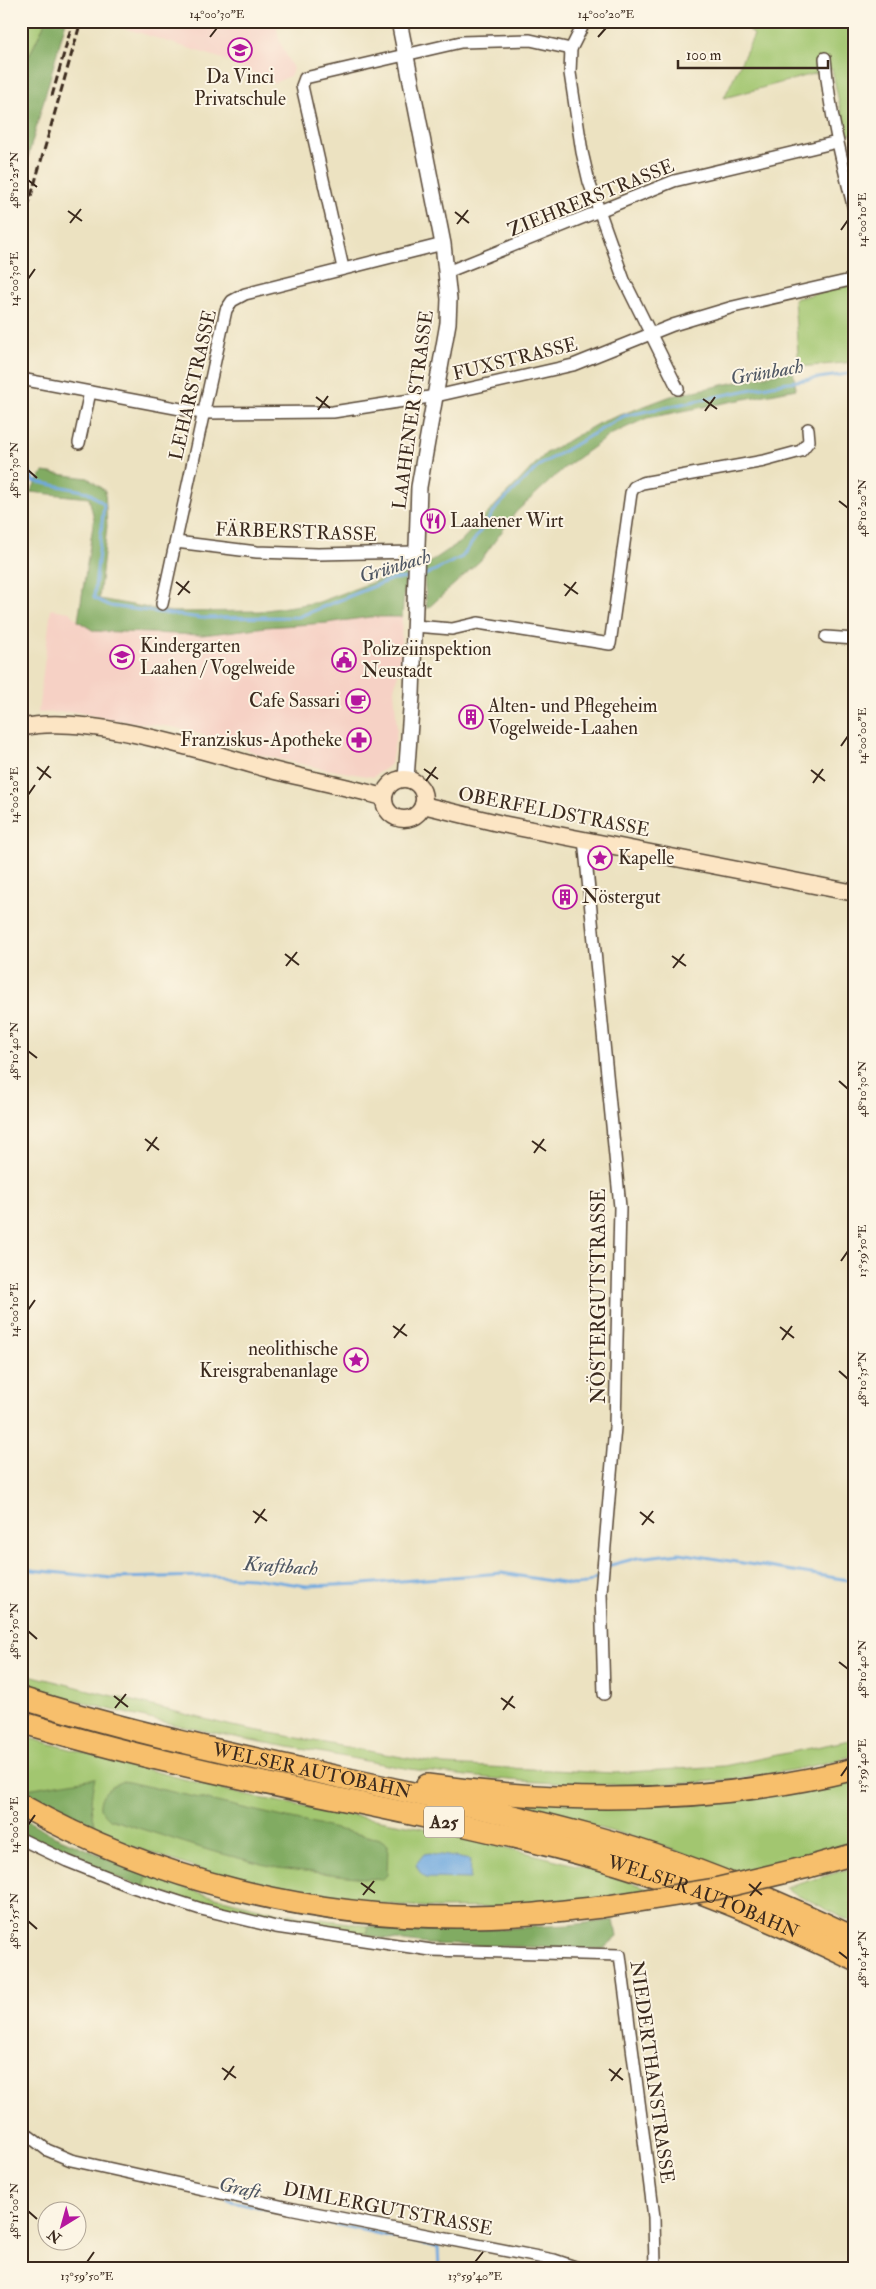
<svg xmlns="http://www.w3.org/2000/svg" width="876" height="2289" font-family="'IM FELL Double Pica',serif">
  <style>
    .built { fill: #f6d1c5 }
    .green { fill: #a2c670; stroke: #6e7847 }
    .forest { fill: #81ab62; stroke: #5e6a40 }
    .water { fill: #70a9df; stroke: #566a7e }
    .lines { fill: none; stroke-linecap: round; stroke-linejoin: round }
    .stream { stroke: #70a9df; stroke-width: 3 }
    .minor-casing { stroke: #564636; stroke-width: 14 }
    .tertiary-casing { stroke: #564636; stroke-width: 18 }
    .secondary-casing { stroke: #564636; stroke-width: 19 }
    .motorway-casing { stroke: #564636; stroke-width: 24 }
    .minor { stroke: #fff; stroke-width: 11 }
    .tertiary { stroke: #fff; stroke-width: 15 }
    .secondary { stroke: #fce5c4; stroke-width: 16 }
    .motorway { stroke: #f7bf6c; stroke-width: 21 }
    .rail { stroke: #3b2a1e; stroke-width: 3; stroke-dasharray: 8 4; stroke-linecap: butt }
    .motorway-bridge-casing { stroke: #564636; stroke-width: 24; stroke-linecap: butt }
    .motorway-bridge { stroke: #f7bf6c; stroke-width: 21 }
    .ticks { fill: none; stroke: #3b2a1e; stroke-width: 2 }
    .labels { text-anchor: middle; dominant-baseline: central; stroke-width: 4; stroke-linejoin: round; paint-order: stroke }
    .shield { fill: #fcf5e5; stroke: #75675a; stroke-width: 1 }
    .shield-label { font-size: 18px; font-weight: bold; fill: #3b2a1e }
    .poi-label { font-size: 19px; fill: #3b2a1e; stroke: #fcf5e5; text-anchor: start }
    .street-label { font-size: 19px; fill: #3b2a1e; stroke: #fcf5e5 }
    .water-label { font-size: 20px; font-style: italic; fill: #4e5662; stroke: #fcf5e5 }
    .neatline { fill: none; stroke: #3b2a1e; stroke-width: 2 }
    .ticks-label { font-size: 12px; text-anchor: middle; fill: #3b2a1e }
  </style>
  <rect width="100%" height="100%" fill="#fcf5e5"/>
  <filter id="ink" filterUnits="userSpaceOnUse"><feTurbulence type="fractalNoise" baseFrequency=".02" numOctaves="2"/><feDisplacementMap in="SourceGraphic" scale="10" xChannelSelector="R" yChannelSelector="G"/><feConvolveMatrix kernelMatrix="1 2 1 2 8 2 1 2 1" color-interpolation-filters="sRGB"/></filter>
  <filter id="wash" filterUnits="userSpaceOnUse"><feTurbulence type="fractalNoise" baseFrequency=".0096" numOctaves="4" result="noise"/><feDisplacementMap in="SourceGraphic" scale="20" xChannelSelector="R" yChannelSelector="G"/><feGaussianBlur stdDeviation="1.12" result="paint"/><feColorMatrix in="noise" values="0 0 0 0 0 0 0 0 0 0 0 0 0 0 0 0 0 1.4 0 .05"/><feComposite in="paint" operator="in"/></filter>
  <g filter="url(#wash)">
    <rect width="100%" height="100%" fill="#ece2c1"/>
    <g class="built">
      <polygon points="121,21 275,21 280,42 293,69 290,76 274,83 223,59 121,27"/>
      <polygon points="51,609 70,612 78,621 166,634 203,635 266,627 327,623 370,617 402,617 400,666 394,689 397,730 391,764 373,777 320,768 257,754 238,745 173,727 107,719 76,712 38,713"/>
    </g>
    <g class="green">
      <polygon points="21,21 46,21 21,73"/>
      <polygon points="742,21 847,21 855,24 855,133 846,135 832,69 724,98 754,35"/>
      <polygon points="855,284 855,362 799,367 794,299"/>
      <path d="M21,1673L232,1726L445,1765L614,1773L724,1766L855,1739V1755C721,1794 578,1789 441,1773C402,1769 363,1760 324,1753C222,1736 120,1715 21,1685Z"/>
      <polygon points="21,1736 248,1796 440,1831 580,1866 655,1890 529,1907 437,1908 334,1900 230,1880 122,1843 52,1814 21,1796"/>
      <polygon points="855,1775 855,1843 739,1874 652,1842 510,1805 511,1801"/>
      <polygon points="855,1867 855,1924 785,1888"/>
      <polygon points="148,1875 207,1895 275,1912 368,1926 366,1936 252,1918 143,1888"/>
    </g>
    <g class="forest">
      <polygon points="46,21 66,21 21,182 21,73"/>
      <polygon points="793,370 796,389 647,418 610,435 564,468 516,512 481,560 427,609 423,567 460,542 546,453 599,423 671,396"/>
      <polygon points="43,472 88,478 105,491 107,526 99,599 171,612 260,611 319,602 406,570 402,617 370,617 327,623 266,627 203,635 94,631 78,621 94,519 89,498 30,492"/>
      <path d="M95,1778C90,1796 90,1809 95,1828L54,1811L21,1790Z"/>
      <path d="M124,1781L380,1839L388,1845L387,1875L382,1880L278,1868L211,1851L110,1819L100,1809C99,1792 110,1787 124,1781Z"/>
      <polygon points="21,1817 53,1835 148,1875 143,1888 51,1851 21,1834"/>
      <polygon points="614,1920 617,1937 603,1949 426,1944 366,1936 368,1926 474,1930 569,1925"/>
    </g>
    <polygon class="water" points="430,1853 471,1860 470,1879 426,1878 421,1874 416,1864 424,1854"/>
    <g class="lines">
      <g class="stream">
        <polyline points="21,446 33,481 88,492 104,504 94,598 110,606 201,618 298,617 392,579 412,578"/>
        <polyline points="421,577 462,557 498,506 540,465 624,416 782,383 855,373"/>
        <polyline points="607,1566 637,1558 680,1553 855,1581"/>
        <polyline points="21,1569 112,1578 209,1576 253,1578 307,1586 363,1584 502,1573 574,1585 585,1584 596,1578"/>
        <polyline points="21,2137 41,2152"/>
        <polyline points="227,2200 438,2247 439,2268"/>
      </g>
    </g>
  </g>
  <g filter="url(#ink)">
    <g class="lines">
      <g class="minor-casing">
        <g id="minor">
          <polyline points="585,21 571,49 570,73 582,152 589,182 624,280 678,389"/>
          <path d="M825,58C829,111 842,162 855,213"/>
          <polyline points="343,268 302,86 305,78 461,42 530,40 571,49"/>
          <polyline points="447,272 674,181 837,142"/>
          <polyline points="21,379 202,413 333,412 436,396 573,365 673,325 733,307 855,279"/>
          <polyline points="79,443 90,392"/>
          <polyline points="176,542 257,552 318,554 416,552"/>
          <polyline points="162,604 226,310 232,301 245,294 443,244"/>
          <polyline points="415,626 452,629 478,623 610,644 631,493 634,487 642,483 764,461 801,451 809,441 808,429"/>
          <polyline points="826,637 855,639"/>
          <polyline points="584,839 620,1207 615,1427 601,1593 604,1694"/>
          <polyline points="21,1839 67,1861 130,1886 201,1909 276,1927 431,1950 620,1955 654,2217 655,2268"/>
          <polyline points="21,2130 47,2150 71,2160 289,2208 554,2260 578,2268"/>
        </g>
      </g>
      <g class="tertiary-casing">
        <polyline id="tertiary" points="399,21 443,244 449,299 448,323 419,487 412,695 406,779"/>
      </g>
      <g class="secondary-casing">
        <g id="secondary">
          <path d="M21,728C83,712 205,752 268,769C306,779 345,786 383,797"/>
          <circle cx="404" cy="799" r="20"/>
          <polyline points="423,805 502,824 855,893"/>
        </g>
      </g>
      <g class="motorway-casing">
        <g id="motorway">
          <path id="s1" d="M21,1698C209,1757 405,1785 595,1837C684,1861 771,1898 855,1938"/>
          <path id="s2" d="M21,1722C211,1781 408,1806 599,1859C688,1884 772,1920 855,1960"/>
          <path d="M427,1785C570,1805 714,1804 855,1769"/>
          <path d="M21,1805C156,1881 314,1919 468,1917C513,1917 557,1912 601,1907"/>
          <polyline points="808,1867 855,1854"/>
        </g>
      </g>
      <use href="#minor" class="minor"/>
      <use href="#tertiary" class="tertiary"/>
      <use href="#secondary" class="secondary"/>
      <use href="#motorway" class="motorway"/>
      <g class="rail">
        <polyline points="52,96 73,21"/>
        <polyline points="21,231 81,21"/>
      </g>
      <g class="motorway-bridge-casing">
        <polyline id="motorway-bridge" points="601,1907 715,1889 808,1867"/>
      </g>
      <use href="#motorway-bridge" class="motorway-bridge"/>
    </g>
  </g>
  <path class="ticks" d="M210,37L217,28M598,37L606,28M28,180L37,187M68,211L82,221M455,212L469,223M70,223L81,209M457,224L468,210M841,230L848,220M28,279L35,269M316,397L330,408M703,399L717,409M318,410L328,396M705,411L715,397M28,470L37,478M839,501L848,508M176,582L190,593M564,584L578,594M178,595L189,581M565,596L576,582M841,746L848,736M37,767L51,778M424,769L438,779M811,770L825,781M39,780L49,766M426,781L436,767M813,783L823,769M28,795L35,785M285,954L299,965M672,956L686,966M286,966L297,952M673,968L684,954M28,1051L37,1058M839,1081L848,1089M145,1139L159,1150M532,1141L546,1151M147,1151L157,1137M534,1153L544,1139M841,1261L848,1251M28,1310L35,1300M393,1326L407,1336M780,1327L794,1338M394,1338L405,1324M782,1340L792,1326M839,1371L848,1379M253,1511L267,1521M640,1512L654,1523M255,1523L265,1509M642,1525L653,1511M28,1631L37,1639M839,1662L848,1669M114,1696L128,1707M501,1698L515,1708M115,1708L126,1694M503,1710L513,1696M841,1776L848,1766M28,1825L35,1815M361,1883L375,1893M749,1884L762,1895M363,1895L374,1881M750,1896L761,1882M28,1921L37,1929M839,1952L848,1959M222,2068L236,2078M609,2069L623,2080M224,2080L234,2066M611,2081L621,2068M28,2211L37,2219M87,2262L94,2252M475,2262L483,2252"/>
  <defs>
    <g id="school-ring" transform="scale(1.25)"><circle r="9.5" fill="#fcf5e5" stroke="#b5179e" stroke-width="1.5"/><path d="M0-5L7-2L0 1L-7-2ZM-4 1L0 2.5L4 1V4Q0 6-4 4Z" fill="#b5179e"/></g>
    <g id="restaurant-ring" transform="scale(1.25)"><circle r="9.5" fill="#fcf5e5" stroke="#b5179e" stroke-width="1.5"/><path d="M-5-6h1v4h1v-4h1v4h1v-4h1v5L-1.5 .5V6h-2V.5L-5-1ZM5-6V6H3V1.5H1.5Q1.5-4 5-6Z" fill="#b5179e"/></g>
    <g id="civic-ring" transform="scale(1.25)"><circle r="9.5" fill="#fcf5e5" stroke="#b5179e" stroke-width="1.5"/><path d="M-.6-6.5H3V-4.5H.6V-3L4-1V1h2V6H-6V1h2V-1L-.6-3ZM-1.2 2.5V6h2.4V2.5Z" fill="#b5179e"/></g>
    <g id="cafe-ring" transform="scale(1.25)"><circle r="9.5" fill="#fcf5e5" stroke="#b5179e" stroke-width="1.5"/><path d="M-5.5-4.5H6V0H3Q3 3.5 0 3.5H-2.5Q-5.5 3.5-5.5 0ZM3-3.2v2h1.7v-2ZM-6 4.5H4V6H-6Z" fill="#b5179e"/></g>
    <g id="building-ring" transform="scale(1.25)"><circle r="9.5" fill="#fcf5e5" stroke="#b5179e" stroke-width="1.5"/><path d="M-4-6H4V6H1V3H-1V6H-4ZM-2.5-4.3h1.7v1.8h-1.7ZM.8-4.3h1.7v1.8H.8ZM-2.5-1h1.7V.8h-1.7ZM.8-1h1.7V.8H.8Z" fill="#b5179e"/></g>
    <g id="pharmacy-ring" transform="scale(1.25)"><circle r="9.5" fill="#fcf5e5" stroke="#b5179e" stroke-width="1.5"/><path d="M-2-6h4v4h4v4h-4v4h-4v-4h-4v-4h4Z" fill="#b5179e"/></g>
    <g id="sight-ring" transform="scale(1.25)"><circle r="9.5" fill="#fcf5e5" stroke="#b5179e" stroke-width="1.5"/><path d="M0-6L1.8-2.2L6-1.7L2.9 1.2L3.7 5.4L0 3.3L-3.7 5.4L-2.9 1.2L-6-1.7L-1.8-2.2Z" fill="#b5179e"/></g>
  </defs>
  <g fill-rule="evenodd">
    <use href="#school-ring" x="240" y="50"/>
    <use href="#restaurant-ring" x="433" y="521"/>
    <use href="#school-ring" x="122" y="657"/>
    <use href="#civic-ring" x="344" y="660"/>
    <use href="#cafe-ring" x="358" y="701"/>
    <use href="#building-ring" x="471" y="717"/>
    <use href="#pharmacy-ring" x="359" y="740"/>
    <use href="#sight-ring" x="600" y="858"/>
    <use href="#building-ring" x="565" y="897"/>
    <use href="#sight-ring" x="356" y="1360"/>
  </g>
  <g class="labels">
    <rect class="shield" x="424" y="1806.5" width="40" height="31" rx="4"/>
    <g class="shield-label">
      <text x="444" y="1822">A25</text>
    </g>
    <g class="poi-label">
      <text x="240" y="77" text-anchor="middle">Da Vinci<tspan x="240" dy="22">Privatschule</tspan></text>
      <text x="450" y="521">Laahener Wirt</text>
      <text x="140" y="646">Kindergarten<tspan x="140" dy="22">Laahen / Vogelweide</tspan></text>
      <text x="362" y="649">Polizeiinspektion<tspan x="362" dy="22">Neustadt</tspan></text>
      <text x="340" y="701" text-anchor="end">Cafe Sassari</text>
      <text x="488" y="706">Alten- und Pflegeheim<tspan x="488" dy="22">Vogelweide-Laahen</tspan></text>
      <text x="342" y="740" text-anchor="end">Franziskus-Apotheke</text>
      <text x="618" y="858">Kapelle</text>
      <text x="582" y="897">Nöstergut</text>
      <text x="338" y="1349" text-anchor="end">neolithische<tspan x="338" dy="22">Kreisgrabenanlage</tspan></text>
    </g>
    <g class="street-label">
      <text transform="translate(591 198) rotate(-22)">ZIEHRERSTRASSE</text>
      <text transform="translate(515 359) rotate(-14)">FUXSTRASSE</text>
      <text transform="translate(193 385) rotate(-77)">LEHARSTRASSE</text>
      <text transform="translate(413 410) rotate(-82)">LAAHENER STRASSE</text>
      <text transform="translate(296 532) rotate(2)">FÄRBERSTRASSE</text>
      <text transform="translate(554 812) rotate(11)">OBERFELDSTRASSE</text>
      <text transform="translate(599 1296) rotate(-90)">NÖSTERGUTSTRASSE</text>
      <text stroke="none"><textPath href="#s1" startOffset="300">WELSER AUTOBAHN</textPath></text>
      <text stroke="none"><textPath href="#s2" startOffset="705">WELSER AUTOBAHN</textPath></text>
      <text transform="translate(652 2072) rotate(82)">NIEDERTHANSTRASSE</text>
      <text transform="translate(388 2209) rotate(11)">DIMLERGUTSTRASSE</text>
    </g>
    <g class="water-label">
      <text transform="translate(767 372) rotate(-10)">Grünbach</text>
      <text transform="translate(395 566) rotate(-17)">Grünbach</text>
      <text transform="translate(281 1566) rotate(4)">Kraftbach</text>
      <text transform="translate(240 2188) rotate(12)">Graft</text>
    </g>
  </g>
  <rect width="876" height="2289" fill="none" stroke="#fcf5e5" stroke-width="55"/>
  <g transform="translate(62 2226) rotate(217)"><circle r="24" fill="#fcf5e5" stroke="#afa495"/>
  <path d="M0-4L9 19L0 12L-9 19Z" fill="#b5179e"/>
  <text y="-8" font-size="14" font-weight="bold" text-anchor="middle" fill="#3b2a1e">N</text>
  </g>
  <path d="M678 60v8h150v-8" fill="none" stroke="#3b2a1e" stroke-width="2.5"/>
  <text x="686" y="60" font-size="15" fill="#3b2a1e" stroke="#fcf5e5" stroke-width="4" paint-order="stroke">100 m</text>
  <rect x="28" y="28" width="820" height="2234" class="neatline"/>
  <g class="ticks-label">
    <text x="217" y="18">14°00'30"E</text>
    <text x="606" y="18">14°00'20"E</text>
    <text transform="translate(14 180) rotate(-90)" y="4">48°10'25"N</text>
    <text transform="translate(862 220) rotate(-90)" y="4">14°00'10"E</text>
    <text transform="translate(14 279) rotate(-90)" y="4">14°00'30"E</text>
    <text transform="translate(14 470) rotate(-90)" y="4">48°10'30"N</text>
    <text transform="translate(862 508) rotate(-90)" y="4">48°10'20"N</text>
    <text transform="translate(862 736) rotate(-90)" y="4">14°00'00"E</text>
    <text transform="translate(14 795) rotate(-90)" y="4">14°00'20"E</text>
    <text transform="translate(14 1051) rotate(-90)" y="4">48°10'40"N</text>
    <text transform="translate(862 1089) rotate(-90)" y="4">48°10'30"N</text>
    <text transform="translate(862 1251) rotate(-90)" y="4">13°59'50"E</text>
    <text transform="translate(14 1310) rotate(-90)" y="4">14°00'10"E</text>
    <text transform="translate(862 1379) rotate(-90)" y="4">48°10'35"N</text>
    <text transform="translate(14 1631) rotate(-90)" y="4">48°10'50"N</text>
    <text transform="translate(862 1669) rotate(-90)" y="4">48°10'40"N</text>
    <text transform="translate(862 1766) rotate(-90)" y="4">13°59'40"E</text>
    <text transform="translate(14 1825) rotate(-90)" y="4">14°00'00"E</text>
    <text transform="translate(14 1921) rotate(-90)" y="4">48°10'55"N</text>
    <text transform="translate(862 1959) rotate(-90)" y="4">48°10'45"N</text>
    <text transform="translate(14 2211) rotate(-90)" y="4">48°11'00"N</text>
    <text x="87" y="2280">13°59'50"E</text>
    <text x="475" y="2280">13°59'40"E</text>
  </g>
</svg>
